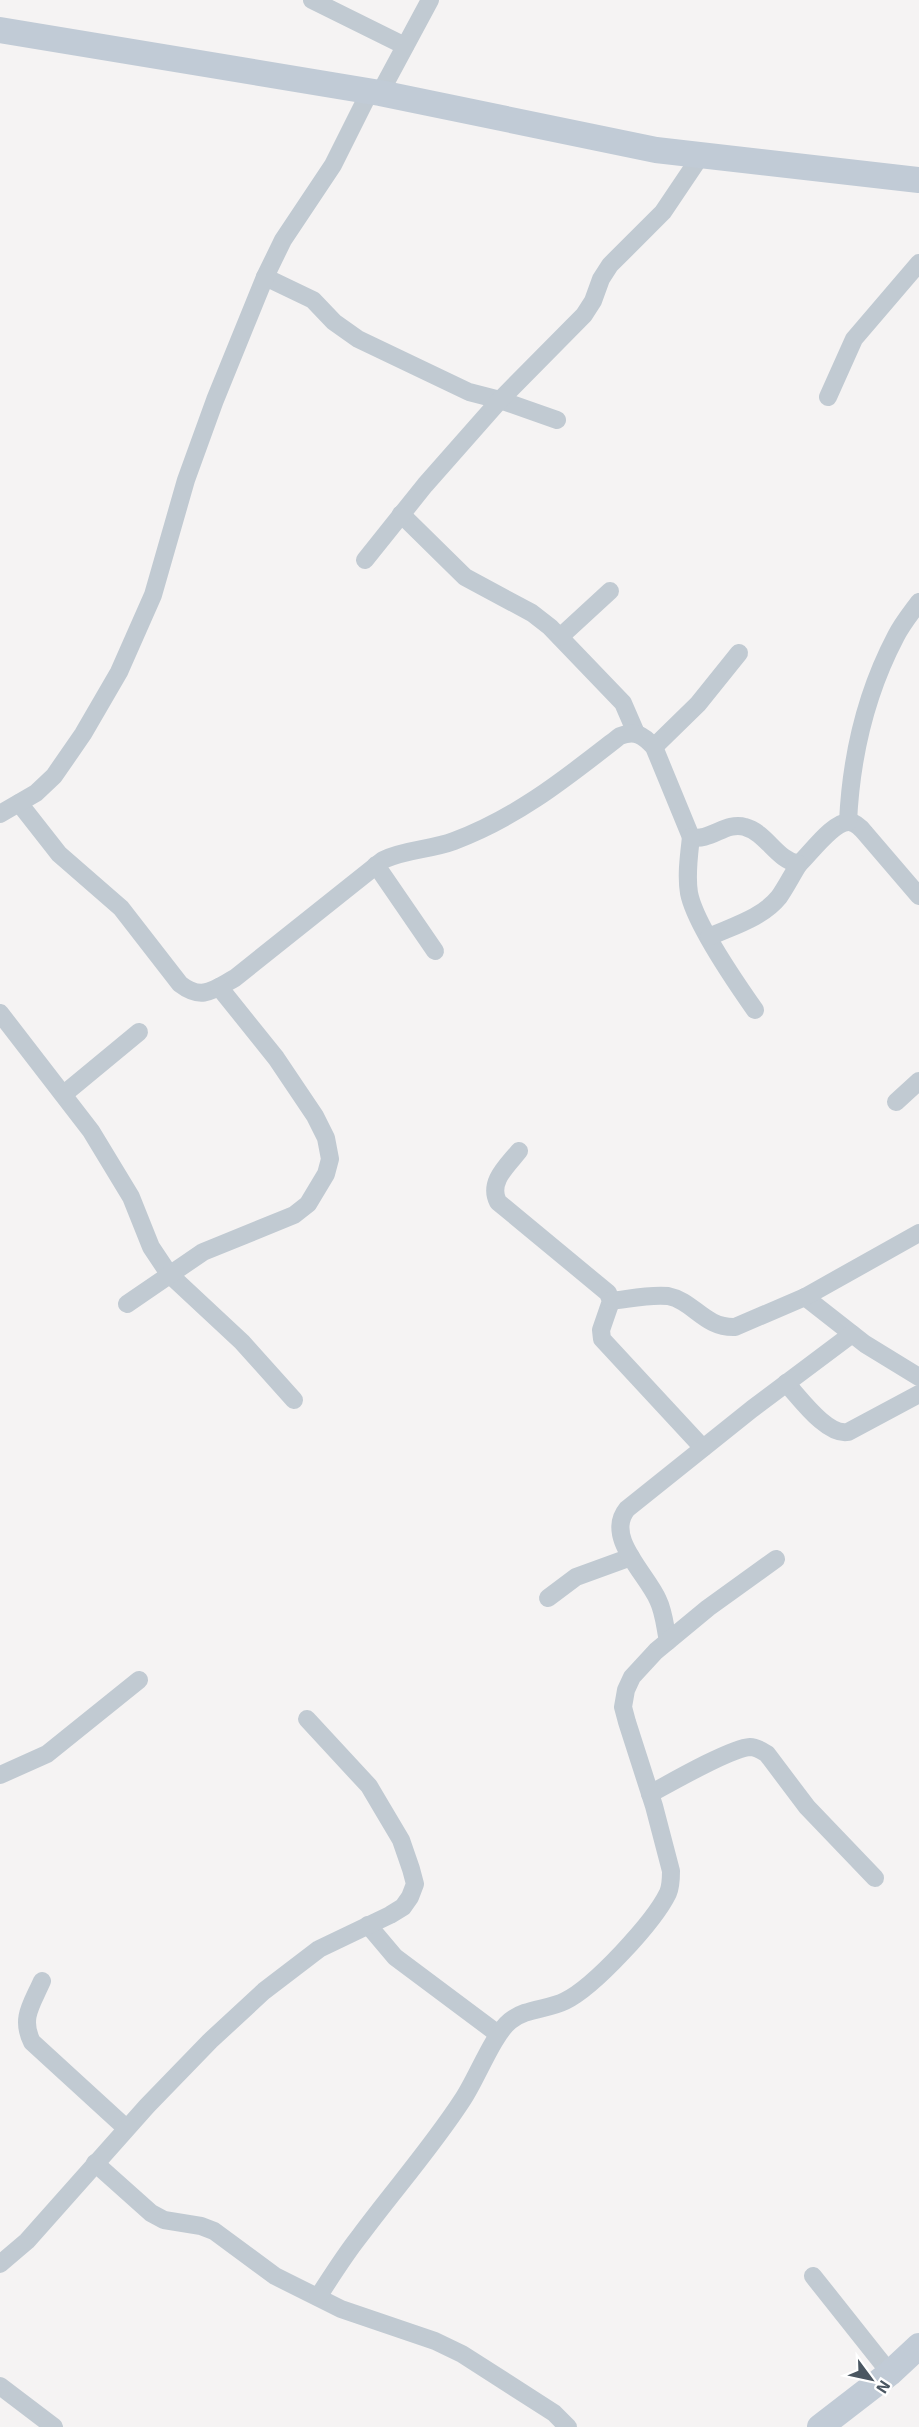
<svg xmlns="http://www.w3.org/2000/svg" width="919" height="2427" font-family="'Exo 2',sans-serif">
  <style>
    .lines { fill: none; stroke-linecap: round; stroke-linejoin: round }
    .minor { stroke: #c1cad2; stroke-width: 18 }
    .secondary { stroke: #c1cbd6; stroke-width: 26 }
  </style>
  <rect width="100%" height="100%" fill="#f5f3f3"/>
  <g class="lines">
    <g class="minor">
      <polyline points="312,0 405,46"/>
      <polyline points="380,93 430,0"/>
      <polyline points="265,277 313,300 334,322 358,339 469,392 500,400 557,420"/>
      <polyline points="828,397 854,339 919,263"/>
      <polyline points="401,514 465,577 532,613 550,627 623,703 636,733"/>
      <polyline points="365,560 425,485 500,400 584,315 593,301 601,279 610,265 663,212 702,154"/>
      <polyline points="560,637 610,591"/>
      <polyline points="654,747 698,704 739,653"/>
      <path d="M19,803L59,854L121,908L180,984C202,1001 213,990 235,978L383,860C406,849 430,850 454,841C518,817 566,778 620,736C635,730 643,735 654,747L691,837C710,842 726,821 745,827C767,833 776,860 799,864C810,854 834,820 850,822C856,823 861,828 865,833L919,896"/>
      <polyline points="0,814 36,793 54,776 83,734 119,672 153,595 186,480 215,400 265,277 283,240 333,165 370,91"/>
      <path d="M848,822C851,758 866,693 896,636C902,624 911,613 919,602"/>
      <path d="M691,837C689,855 686,875 689,893C695,924 736,983 755,1010"/>
      <polyline points="376,865 435,951"/>
      <path d="M709,937C733,926 762,918 779,897C786,887 792,875 799,864"/>
      <polyline points="0,1013 91,1131 131,1197 151,1247 169,1274 242,1342 294,1400"/>
      <polyline points="64,1094 139,1032"/>
      <polyline points="896,1102 919,1081"/>
      <path d="M519,1151C507,1166 488,1182 498,1202L608,1293L611,1301L601,1330L602,1339L703,1448"/>
      <polyline points="805,1297 865,1344 919,1377"/>
      <path d="M611,1301C629,1299 650,1294 668,1296C694,1301 704,1328 735,1327L805,1297L919,1233"/>
      <polyline points="127,1304 203,1252 294,1215 308,1204 326,1174 330,1159 326,1138 315,1116 276,1058 219,987"/>
      <path d="M786,1383C800,1398 827,1436 848,1432L919,1394"/>
      <polyline points="548,1598 576,1577 631,1557"/>
      <path d="M668,1641C665,1627 664,1612 658,1600C647,1574 604,1537 627,1509L752,1409L852,1334"/>
      <polyline points="0,1775 47,1754 139,1680"/>
      <path d="M650,1794C670,1783 731,1748 750,1747C757,1747 762,1751 767,1754L807,1807L875,1878"/>
      <polyline points="368,1925 395,1957 498,2034"/>
      <path d="M42,1981C32,2004 20,2018 32,2042L126,2128"/>
      <polyline points="95,2163 151,2213 164,2220 201,2226 214,2231 275,2276 341,2309 435,2341 462,2354 554,2413 568,2427"/>
      <polyline points="0,2264 27,2241 147,2106 210,2041 264,1991 319,1949 390,1915 403,1907 410,1897 415,1884 411,1869 401,1840 382,1808 369,1786 307,1719"/>
      <polyline points="813,2276 890,2373"/>
      <path d="M318,2297C331,2277 344,2256 359,2237C393,2191 432,2147 463,2099C477,2078 493,2035 510,2021C526,2008 547,2010 565,2001C594,1987 654,1922 668,1893C671,1886 671,1879 671,1871L654,1806L627,1722L623,1707L626,1690L632,1677L656,1651L708,1608L776,1559"/>
      <polyline points="0,2386 54,2427"/>
    </g>
    <g class="secondary">
      <polyline points="0,30 380,93 656,150 919,180"/>
      <polyline points="820,2427 890,2373 919,2346"/>
    </g>
  </g>
  <g transform="translate(871 2379) rotate(123)" stroke="#ffffff" stroke-width="4.5" paint-order="stroke">
  <path d="M0-4.5L10 22L0 15L-10 22Z" fill="#4a5661"/>
  <text y="-9" font-size="16" font-weight="bold" text-anchor="middle" fill="#4a5661">N</text>
  </g>
</svg>
